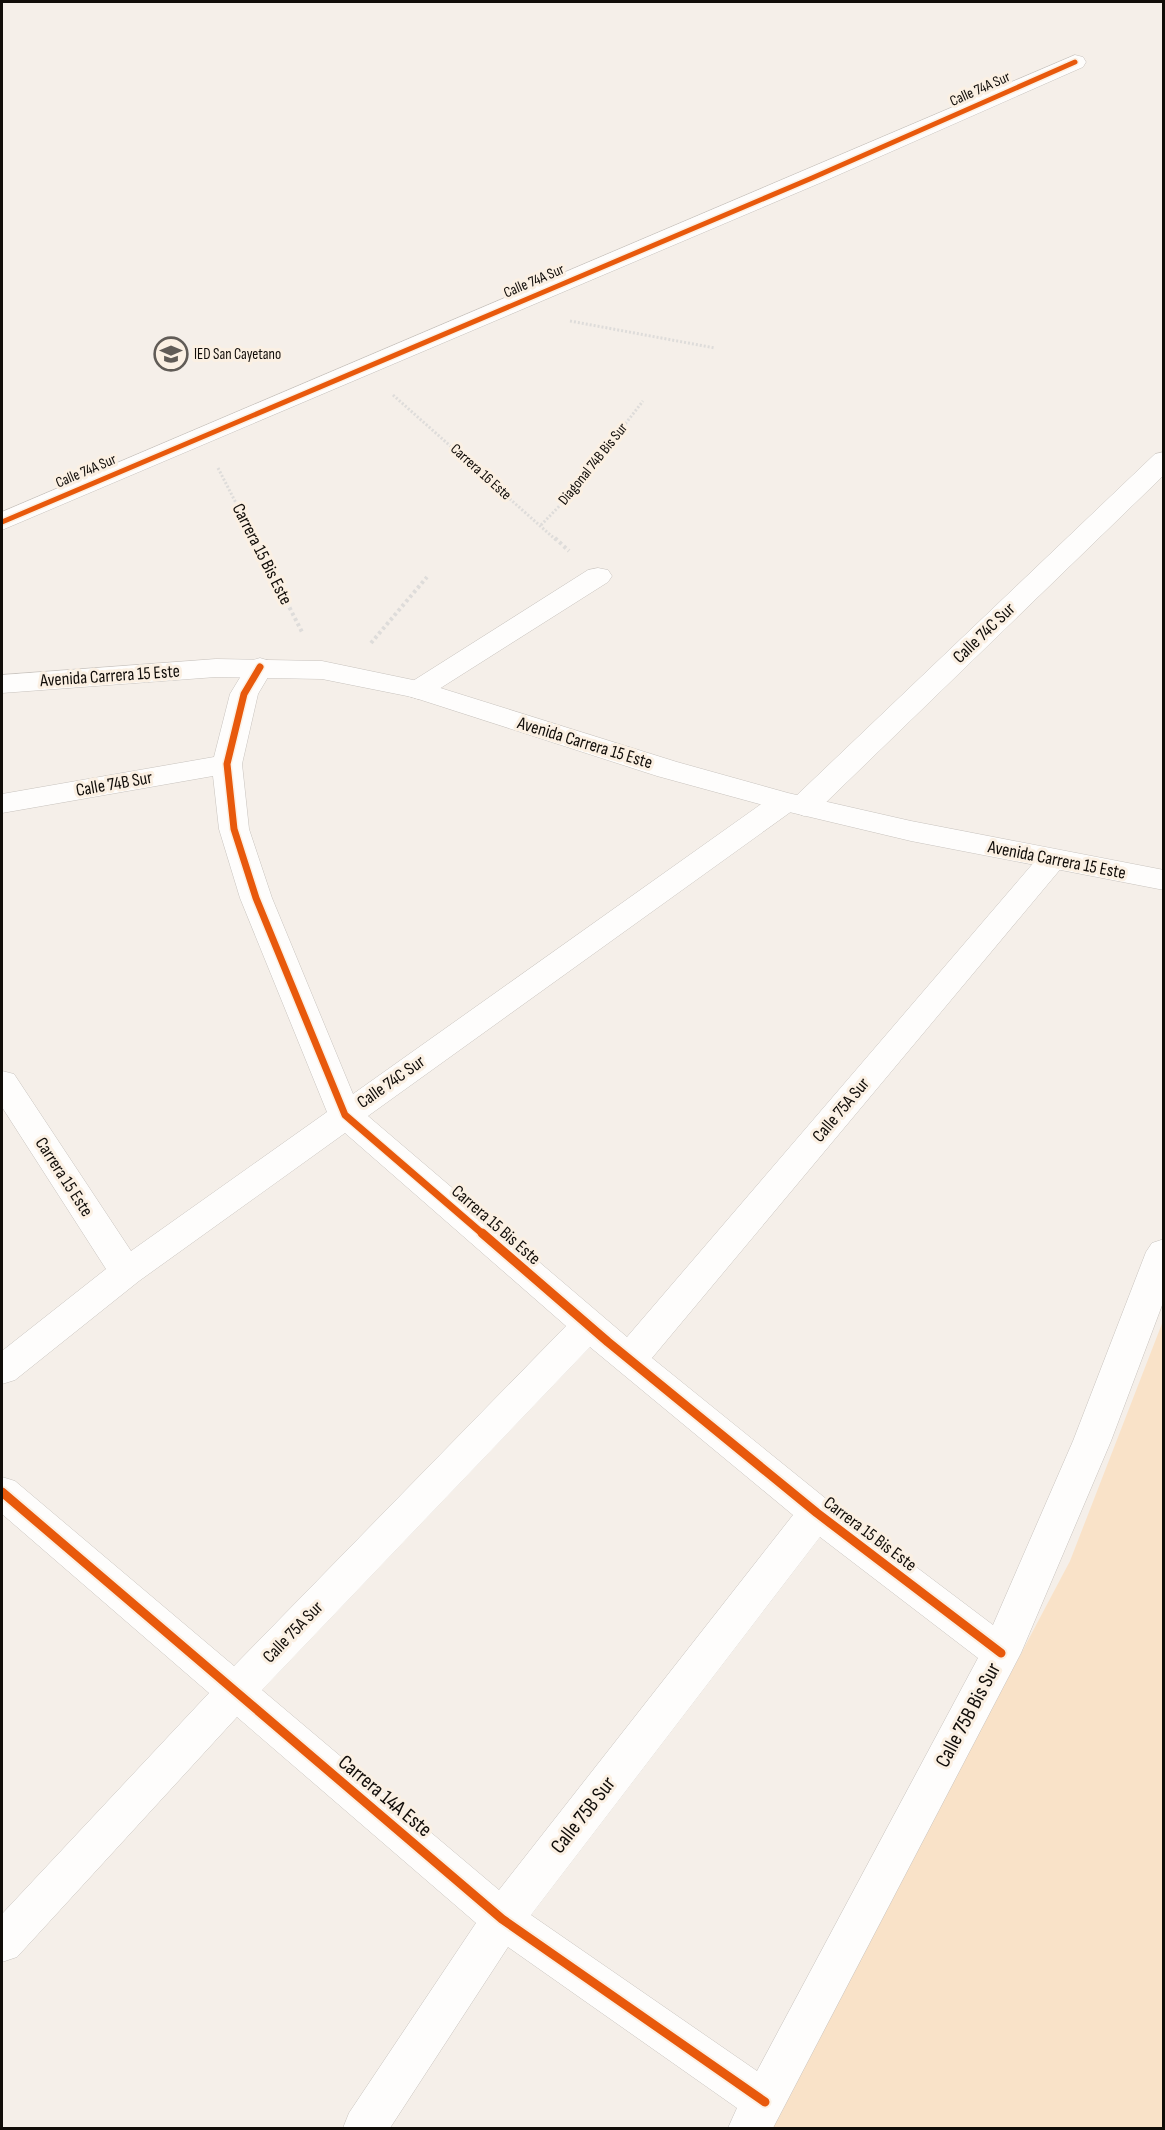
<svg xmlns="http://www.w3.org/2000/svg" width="1165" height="2130" font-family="'Sofia Sans Condensed',sans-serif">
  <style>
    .green { fill: #f9e2c8 }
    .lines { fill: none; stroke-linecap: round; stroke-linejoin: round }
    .street-casing { stroke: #c8c3be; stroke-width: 1 }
    .secondary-casing { stroke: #c8c3be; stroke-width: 1 }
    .path-far1 { stroke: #dedcda; stroke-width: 3; stroke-dasharray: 2 2; stroke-linecap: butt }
    .path { stroke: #dedcda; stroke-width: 4; stroke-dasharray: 3 3; stroke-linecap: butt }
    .street { fill: #fefdfc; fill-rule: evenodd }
    .secondary { fill: #fefdfc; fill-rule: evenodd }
    .cycleway-far2-casing { stroke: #fbf0e3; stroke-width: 8 }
    .cycleway-far1-casing { stroke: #fbf0e3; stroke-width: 10 }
    .cycleway-casing { stroke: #fbf0e3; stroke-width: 13 }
    .cycleway-far2 { stroke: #e8590c; stroke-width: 5 }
    .cycleway-far1 { stroke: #e8590c; stroke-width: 7 }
    .cycleway { stroke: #e8590c; stroke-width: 9 }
    .labels { text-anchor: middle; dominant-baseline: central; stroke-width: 6; stroke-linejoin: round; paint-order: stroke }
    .far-street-label { font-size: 15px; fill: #110d09; stroke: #fbf0e3 }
    .far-poi-label { font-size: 15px; fill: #110d09; stroke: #fbf0e3; text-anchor: start }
    .street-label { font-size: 18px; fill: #110d09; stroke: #fbf0e3 }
    .near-street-label { font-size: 21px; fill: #110d09; stroke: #fbf0e3 }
  </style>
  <rect width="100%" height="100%" fill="#f5efe9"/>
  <polygon class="green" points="1163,1321 1163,2128 770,2128 1070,1561"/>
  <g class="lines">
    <g class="street-casing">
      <g id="street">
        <polygon points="1075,55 1083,57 1086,62 1083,67 820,183 2,530 2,512"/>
        <path d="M1164,452V475L815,813L804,816L792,811L368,1116L627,1337L1042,853L1053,850L1064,853L1068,860L652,1358L830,1502L993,1625L1073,1441L1146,1252L1152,1243L1164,1239V1300L1111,1441L1021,1653L773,2128H728L737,2108L508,1947L390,2128H343L349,2113L476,1923L237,1717L17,1957L2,1962V1914L209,1693L2,1514V1477L15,1481L234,1666L566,1326L345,1133L139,1281L15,1380L2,1384V1351L106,1269L2,1107V1071L14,1074L131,1251L327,1112L240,898L219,829L213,776L2,813V794L214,757L230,694L250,661L260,658L270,661L274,667L258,694L242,764L249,829L272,898L353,1094L774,795L785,793L796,796L1155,454ZM590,1347L793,1515L499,1890L262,1690ZM820,1537L978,1658L757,2071L531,1915Z"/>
        <polygon points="598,568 608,570 612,576 608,582 428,696 418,699 408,696 404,690 408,684 588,570"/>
      </g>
    </g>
    <g class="secondary-casing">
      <polygon id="secondary" points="216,659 322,661 418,681 677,762 788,793 911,821 1164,870 1164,890 911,841 785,811 657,776 412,697 322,679 216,677 2,693 2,675"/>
    </g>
    <g class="path-far1">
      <polyline points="570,321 715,348"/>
      <polyline points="393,395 556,540"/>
      <polyline points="218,468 255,540"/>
      <polyline points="541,525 572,493 643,401"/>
    </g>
    <g class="path">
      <polyline points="254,538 302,632"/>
      <polyline points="555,538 569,551"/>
      <polyline points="371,643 427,577"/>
    </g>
    <use href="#street" class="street"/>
    <use href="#secondary" class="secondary"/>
    <g class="cycleway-far2-casing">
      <polyline id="cycleway-far2" points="2,522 812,178 1075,62"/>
    </g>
    <g class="cycleway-far1-casing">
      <polyline id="cycleway-far1" points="260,667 244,694 227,764 234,829 256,898 345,1115 484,1235"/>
    </g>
    <g class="cycleway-casing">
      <g id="cycleway">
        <polyline points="482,1233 608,1342 817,1513 1001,1653"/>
        <polyline points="2,1492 502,1919 765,2102"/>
      </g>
    </g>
    <use href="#cycleway-far2" class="cycleway-far2"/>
    <use href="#cycleway-far1" class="cycleway-far1"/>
    <use href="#cycleway" class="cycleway"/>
  </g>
  <defs>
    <g id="school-ring" transform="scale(1.725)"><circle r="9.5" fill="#fbf0e3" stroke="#615c57" stroke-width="1.5"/><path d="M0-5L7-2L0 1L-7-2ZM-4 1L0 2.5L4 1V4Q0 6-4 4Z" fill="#615c57"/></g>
  </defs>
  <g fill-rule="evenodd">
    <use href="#school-ring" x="171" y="354"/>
  </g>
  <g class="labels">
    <g class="far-street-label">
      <text transform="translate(980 89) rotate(-24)">Calle 74A Sur</text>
      <text transform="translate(534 281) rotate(-23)">Calle 74A Sur</text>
      <text transform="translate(593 464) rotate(-51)">Diagonal 74B Bis Sur</text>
      <text transform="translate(86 471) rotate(-23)">Calle 74A Sur</text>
      <text transform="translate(481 472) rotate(42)">Carrera 16 Este</text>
    </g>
    <g class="far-poi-label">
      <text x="194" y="354">IED San Cayetano</text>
    </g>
    <g class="street-label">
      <text transform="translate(262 554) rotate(63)">Carrera 15 Bis Este</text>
      <text transform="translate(984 633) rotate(-44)">Calle 74C Sur</text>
      <text transform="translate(110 676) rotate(-4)">Avenida Carrera 15 Este</text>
      <text transform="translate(585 743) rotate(17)">Avenida Carrera 15 Este</text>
      <text transform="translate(114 784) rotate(-10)">Calle 74B Sur</text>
      <text transform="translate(1057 860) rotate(11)">Avenida Carrera 15 Este</text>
      <text transform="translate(391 1082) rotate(-35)">Calle 74C Sur</text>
      <text transform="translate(841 1110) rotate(-50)">Calle 75A Sur</text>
      <text transform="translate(64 1177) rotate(57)">Carrera 15 Este</text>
      <text transform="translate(496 1225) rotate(41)">Carrera 15 Bis Este</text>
      <text transform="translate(870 1534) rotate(37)">Carrera 15 Bis Este</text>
      <text transform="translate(293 1632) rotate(-46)">Calle 75A Sur</text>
    </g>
    <g class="near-street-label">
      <text transform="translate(968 1715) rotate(-62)">Calle 75B Bis Sur</text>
      <text transform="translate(385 1796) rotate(40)">Carrera 14A Este</text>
      <text transform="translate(583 1815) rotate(-52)">Calle 75B Sur</text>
    </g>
  </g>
  <rect width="1165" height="2130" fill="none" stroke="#110d09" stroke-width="6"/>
</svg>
